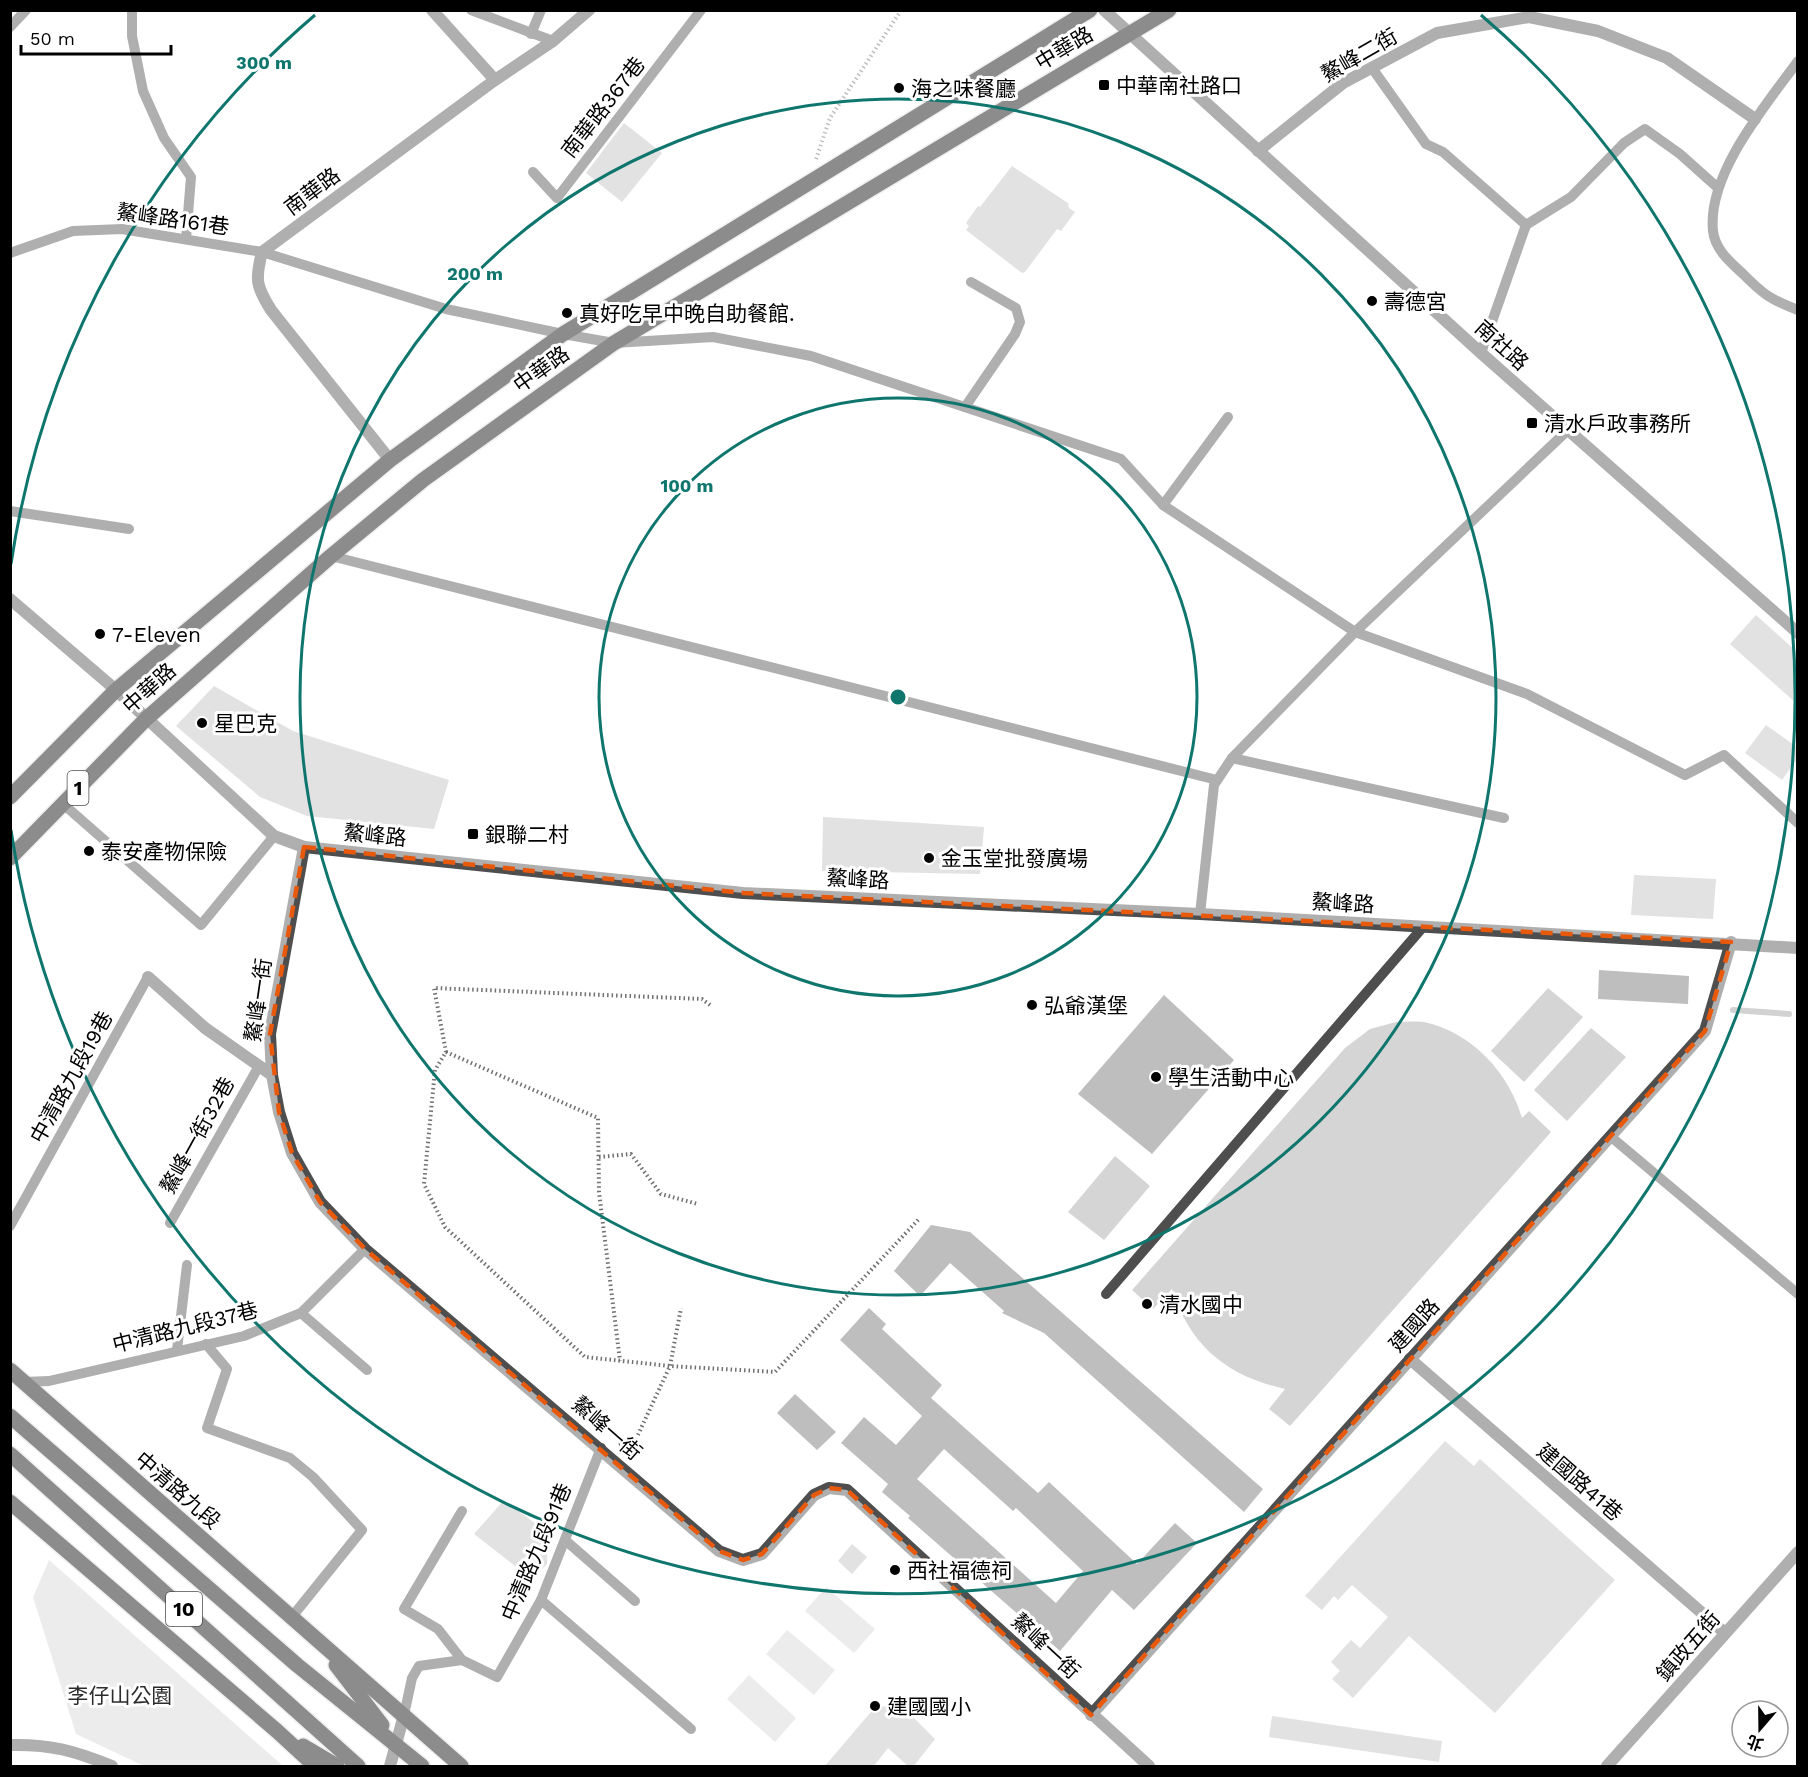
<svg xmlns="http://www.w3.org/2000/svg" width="1808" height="1777" font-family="'Work Sans','Noto Sans TC',sans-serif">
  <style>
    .green { fill: #d5d5d5 }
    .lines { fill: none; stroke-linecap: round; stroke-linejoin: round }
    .stream { stroke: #9c9c9c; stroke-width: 6 }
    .building { fill: #bebebe; fill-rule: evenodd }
    .primary-casing { stroke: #dbdbdb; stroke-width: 18 }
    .path { stroke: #707070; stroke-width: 4; stroke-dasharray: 1.5 3; stroke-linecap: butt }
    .service { stroke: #4e4e4e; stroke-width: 10 }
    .minor { stroke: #4e4e4e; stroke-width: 12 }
    .tertiary { stroke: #4e4e4e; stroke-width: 12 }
    .primary { stroke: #000; stroke-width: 15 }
    .marked { fill: none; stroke: #e8590c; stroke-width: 4.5; stroke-dasharray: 12 8; stroke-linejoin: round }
    .ring { fill: none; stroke: #0f766e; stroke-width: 3 }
    .poi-dot { fill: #000; stroke: #fff; stroke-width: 2 }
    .labels { text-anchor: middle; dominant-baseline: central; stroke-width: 6; stroke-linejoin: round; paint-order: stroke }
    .shield { fill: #fff; stroke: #4c4c4c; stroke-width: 1.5 }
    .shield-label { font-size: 20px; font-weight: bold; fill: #000 }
    .street-label { font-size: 21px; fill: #000; stroke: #fff }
    .poi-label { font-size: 21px; fill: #000; stroke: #fff; text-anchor: start }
    .park-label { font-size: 21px; fill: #2c2c2c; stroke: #fff }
    .centre { fill: #0f766e; stroke: #fff; stroke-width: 3 }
    .ring-label { font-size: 18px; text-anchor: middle; font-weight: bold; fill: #0f766e; stroke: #fff; stroke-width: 6; stroke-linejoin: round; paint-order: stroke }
  </style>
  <rect width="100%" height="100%" fill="#fff"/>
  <g class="green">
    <polygon points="1548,988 1583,1017 1524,1082 1491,1051"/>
    <path d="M1396,1022C1404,1022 1415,1021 1424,1022C1472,1032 1509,1073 1522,1118L1529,1111L1551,1132L1290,1426L1269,1409L1285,1389C1227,1376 1190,1346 1172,1289L1153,1309L1132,1290L1345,1048L1370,1029Z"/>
    <polygon points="1591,1028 1626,1057 1567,1121 1534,1090"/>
    <polygon points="1115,1156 1150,1186 1104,1240 1068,1212"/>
    <polygon points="49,1560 283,1766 144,1766 76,1734 33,1597"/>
    <polygon points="826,1587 875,1629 854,1653 805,1611"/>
    <polygon points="787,1630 835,1670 814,1695 766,1654"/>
    <polygon points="749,1675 796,1718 775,1742 727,1699"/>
  </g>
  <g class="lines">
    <polyline class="stream" points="1733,1010 1789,1014"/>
  </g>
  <g class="building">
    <polygon points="624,123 662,153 622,202 586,173"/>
    <polygon points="1012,166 1068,203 1069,208 1075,212 1061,231 1057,229 1025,272 1022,273 966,230 969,226 966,223 978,206 980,207"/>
    <polygon points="1756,615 1797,652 1797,704 1730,644"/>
    <polygon points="214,686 293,731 449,780 434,829 307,816 260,797 176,726"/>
    <polygon points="1766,725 1797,747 1797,759 1782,780 1745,753"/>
    <polygon points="823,817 984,827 980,874 822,871"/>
    <polygon points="1634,875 1716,879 1713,919 1631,915"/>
    <polygon points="1599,970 1689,976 1688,1004 1598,999"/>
    <polygon points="1164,995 1234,1060 1152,1154 1078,1094"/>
    <polygon points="931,1225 970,1232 1263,1489 1244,1512 1044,1333 1002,1313 1004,1311 950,1263 920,1296 894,1271"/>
    <path d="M869,1308L886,1324L882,1329L942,1385L931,1398L1038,1493L1049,1482L1137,1564L1175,1523L1197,1543L1134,1610L1112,1590L1060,1651L908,1518L910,1516L882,1492L888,1484L841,1443L864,1417L896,1445L922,1416L840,1340ZM944,1449L1013,1511L1016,1508L1083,1571L1056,1603L917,1479Z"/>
    <polygon points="795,1394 836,1432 817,1450 777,1413"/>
    <polygon points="1445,1441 1474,1466 1480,1459 1615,1580 1495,1713 1409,1636 1353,1698 1332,1679 1340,1671 1331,1662 1351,1640 1360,1648 1388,1617 1352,1585 1338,1600 1334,1596 1322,1610 1305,1596"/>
    <polygon points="504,1500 548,1533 547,1564 532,1579 474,1534"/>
    <polygon points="852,1544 867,1557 852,1574 838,1561"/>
    <polygon points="889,1706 909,1713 935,1739 913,1767 909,1767 888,1748 873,1767 824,1767 870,1713 879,1707"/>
    <polygon points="1272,1716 1442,1741 1439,1762 1269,1737"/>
  </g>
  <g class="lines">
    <g class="primary-casing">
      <g id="primary">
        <polyline points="10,797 116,690 390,460 563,334 1090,10"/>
        <polyline points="10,858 146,719 331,556 423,480 614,343 1169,10"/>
        <polyline points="10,1370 461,1766"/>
        <polyline points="10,1416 297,1665 422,1766"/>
        <polyline points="10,1454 358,1766"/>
        <polyline points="10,1502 277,1731 315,1766"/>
        <polyline points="336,1665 382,1725"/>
        <polyline points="303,1746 337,1766"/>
      </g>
    </g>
    <g class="path">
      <polyline points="816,159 830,118 900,12"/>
      <polyline points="710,1005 702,999 434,988 446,1052 435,1070 424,1184 445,1227 585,1357 670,1366 775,1372 919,1219"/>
      <polyline points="446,1052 598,1118 599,1192 620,1361"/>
      <polyline points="599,1157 631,1154 661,1194 698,1204"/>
      <polyline points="619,1445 636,1439 670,1366 681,1308"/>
    </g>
    <g class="service">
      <polyline points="132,10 132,36 143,91 164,138 191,177 186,239"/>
      <polyline points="471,10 553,41"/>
      <polyline points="10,27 26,10"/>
      <polyline points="531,34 541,10"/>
      <path d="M1798,61C1766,105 1707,174 1713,231C1715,249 1729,261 1741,272C1763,294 1769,299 1798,310"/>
      <polyline points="1372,68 1426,144 1443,152 1526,225"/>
      <polyline points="533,172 557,198 701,10"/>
      <polyline points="10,253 73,231 122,229 262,252 446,309 563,334 614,343 713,337 811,356 1121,459 1163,505 1355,632 1527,694 1685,775 1724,755 1798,823"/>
      <polyline points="1481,353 1526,225 1571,197 1624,143 1645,129 1680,154 1718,188"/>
      <polyline points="965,407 1015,334 1020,322 1016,308 971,282"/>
      <polyline points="1163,505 1228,417"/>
      <polyline points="10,511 129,529"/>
      <polyline points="331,556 1217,780"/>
      <polyline points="1232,758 1504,818"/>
      <polyline points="62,803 201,925 274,836"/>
      <polyline points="1200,914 1214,785 1232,758 1355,632 1569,429"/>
      <polyline points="1610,1136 1798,1294"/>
      <polyline points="170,1223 259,1066"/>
      <polyline points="10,1226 148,977"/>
      <polyline points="1106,1294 1423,927"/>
      <polyline points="301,1313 367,1370"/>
      <polyline points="206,1344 227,1369 207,1428 290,1458 313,1477 362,1530 291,1618"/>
      <polyline points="177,1350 187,1265"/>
      <polyline points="24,1382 49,1381 244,1336 301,1313 365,1249"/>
      <polyline points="565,1540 635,1601"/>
      <polyline points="541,1600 691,1729"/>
      <polyline points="462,1660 438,1629 404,1609 462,1511"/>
      <polyline points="404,1715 412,1678 419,1666 462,1660 497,1677 541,1600 601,1448"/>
    </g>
    <g class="minor">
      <polyline points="432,10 495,80"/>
      <polyline points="1104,10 1481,353 1798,633"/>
      <polyline points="1258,151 1343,83 1437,33 1529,17 1598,31 1667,58 1755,119"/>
      <path d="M390,460L271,310C256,286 255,280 262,252L495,80L553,41L589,10"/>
      <polyline points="304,847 270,1034 272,1075 279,1112 292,1153 320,1202 365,1249 719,1551 743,1560 762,1554 814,1495 829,1488 847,1490 1149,1766"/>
      <polyline points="148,977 205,1028 272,1075"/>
      <polyline points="1410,1359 1725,1633"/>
      <polyline points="1091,1715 1705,1031 1731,942"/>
      <path d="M10,1745C51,1744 75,1751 112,1766"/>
      <polyline points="390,1766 404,1715"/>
      <polyline points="1607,1766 1798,1552"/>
    </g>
    <polyline class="tertiary" points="10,599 116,690 274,836 304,847 743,893 1200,914 1798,948"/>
    <use href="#primary" class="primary"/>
  </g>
  <path d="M0 0H1808V1777H0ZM304,847L743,893L1731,942L1705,1031L1091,1715L847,1490L829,1488L814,1495L762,1554L743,1560L719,1551L365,1249L320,1202L292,1153L279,1112L270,1034Z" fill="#fff" fill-opacity=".55" fill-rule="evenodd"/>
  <path class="marked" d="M304,847L743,893L1731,942L1705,1031L1091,1715L847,1490L829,1488L814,1495L762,1554L743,1560L719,1551L365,1249L320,1202L292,1153L279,1112L270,1034Z"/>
  <g class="ring">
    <circle cx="898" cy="697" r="299"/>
    <circle cx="898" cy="697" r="598"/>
    <path d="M11 564A897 897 0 0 1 315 15M1481 15A897 897 0 1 1 11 830"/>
  </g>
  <g class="poi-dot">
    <rect x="1098" y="79" width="12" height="12" rx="3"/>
    <circle cx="899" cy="88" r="6"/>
    <circle cx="1372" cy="301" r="6"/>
    <circle cx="567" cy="313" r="6"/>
    <rect x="1526" y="417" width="12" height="12" rx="3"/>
    <circle cx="100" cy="634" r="6"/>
    <circle cx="202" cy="723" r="6"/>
    <rect x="467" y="828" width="12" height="12" rx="3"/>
    <circle cx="89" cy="851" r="6"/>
    <circle cx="929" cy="858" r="6"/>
    <circle cx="1032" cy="1005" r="6"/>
    <circle cx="1156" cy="1077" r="6"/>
    <circle cx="1147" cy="1304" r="6"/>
    <circle cx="895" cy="1570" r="6"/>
    <circle cx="875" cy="1706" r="6"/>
  </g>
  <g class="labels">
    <g class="shield">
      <rect x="67.5" y="771" width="21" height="34" rx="4.5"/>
      <rect x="166" y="1592" width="36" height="34" rx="4.5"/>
    </g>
    <g class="shield-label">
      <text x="78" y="788">1</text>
      <text x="184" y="1609">10</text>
    </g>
    <g class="street-label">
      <text transform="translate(1064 48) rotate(-31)">中華路</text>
      <text transform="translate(1359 55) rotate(-30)">鰲峰二街</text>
      <text transform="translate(603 107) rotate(-52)">南華路367巷</text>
      <text transform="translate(312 191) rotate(-37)">南華路</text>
      <text transform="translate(173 219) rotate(8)">鰲峰路161巷</text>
      <text transform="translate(1502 345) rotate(42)">南社路</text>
      <text transform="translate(541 369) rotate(-36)">中華路</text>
      <text transform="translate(149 688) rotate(-42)">中華路</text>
      <text transform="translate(375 835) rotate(6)">鰲峰路</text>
      <text transform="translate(858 879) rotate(3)">鰲峰路</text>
      <text transform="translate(1343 903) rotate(3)">鰲峰路</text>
      <text transform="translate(258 1000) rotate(-82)">鰲峰一街</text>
      <text transform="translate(71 1077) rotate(-61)">中清路九段19巷</text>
      <text transform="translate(197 1135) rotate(-61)">鰲峰一街32巷</text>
      <text transform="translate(1414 1325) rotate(-48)">建國路</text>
      <text transform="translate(185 1327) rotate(-14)">中清路九段37巷</text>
      <text transform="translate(607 1428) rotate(41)">鰲峰一街</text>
      <text transform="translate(1580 1482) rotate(41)">建國路41巷</text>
      <text transform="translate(178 1490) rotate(41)">中清路九段</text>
      <text transform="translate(536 1552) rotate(-67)">中清路九段91巷</text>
      <text transform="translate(1046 1646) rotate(43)">鰲峰一街</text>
      <text transform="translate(1688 1646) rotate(-49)">鎮政五街</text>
    </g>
    <g class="poi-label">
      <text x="1116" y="85">中華南社路口</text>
      <text x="911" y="88">海之味餐廳</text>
      <text x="1384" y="301">壽德宮</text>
      <text x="579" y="313">真好吃早中晚自助餐館.</text>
      <text x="1544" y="423">清水戶政事務所</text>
      <text x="112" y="634">7-Eleven</text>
      <text x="214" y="723">星巴克</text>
      <text x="485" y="834">銀聯二村</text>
      <text x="101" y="851">泰安產物保險</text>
      <text x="941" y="858">金玉堂批發廣場</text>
      <text x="1044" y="1005">弘爺漢堡</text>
      <text x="1168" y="1077">學生活動中心</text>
      <text x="1159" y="1304">清水國中</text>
      <text x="907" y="1570">西社福德祠</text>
      <text x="887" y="1706">建國國小</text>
    </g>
    <g class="park-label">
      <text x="120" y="1695">李仔山公園</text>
    </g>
  </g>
  <circle cx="898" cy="697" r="9" class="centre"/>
  <g class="ring-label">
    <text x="264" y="69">300 m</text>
    <text x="475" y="280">200 m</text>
    <text x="687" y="492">100 m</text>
  </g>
  <rect width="1808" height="1777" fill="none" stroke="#000000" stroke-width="24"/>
  <g transform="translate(1760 1729) rotate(200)"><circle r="28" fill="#ffffff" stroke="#999999" stroke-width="1.5"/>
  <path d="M0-4.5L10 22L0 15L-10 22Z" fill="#000000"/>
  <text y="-9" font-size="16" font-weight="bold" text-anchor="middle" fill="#000000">北</text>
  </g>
  <path d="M21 45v9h150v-9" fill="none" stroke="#000000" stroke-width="3"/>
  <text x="30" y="45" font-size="18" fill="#000000" stroke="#ffffff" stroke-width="4.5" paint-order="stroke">50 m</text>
</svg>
